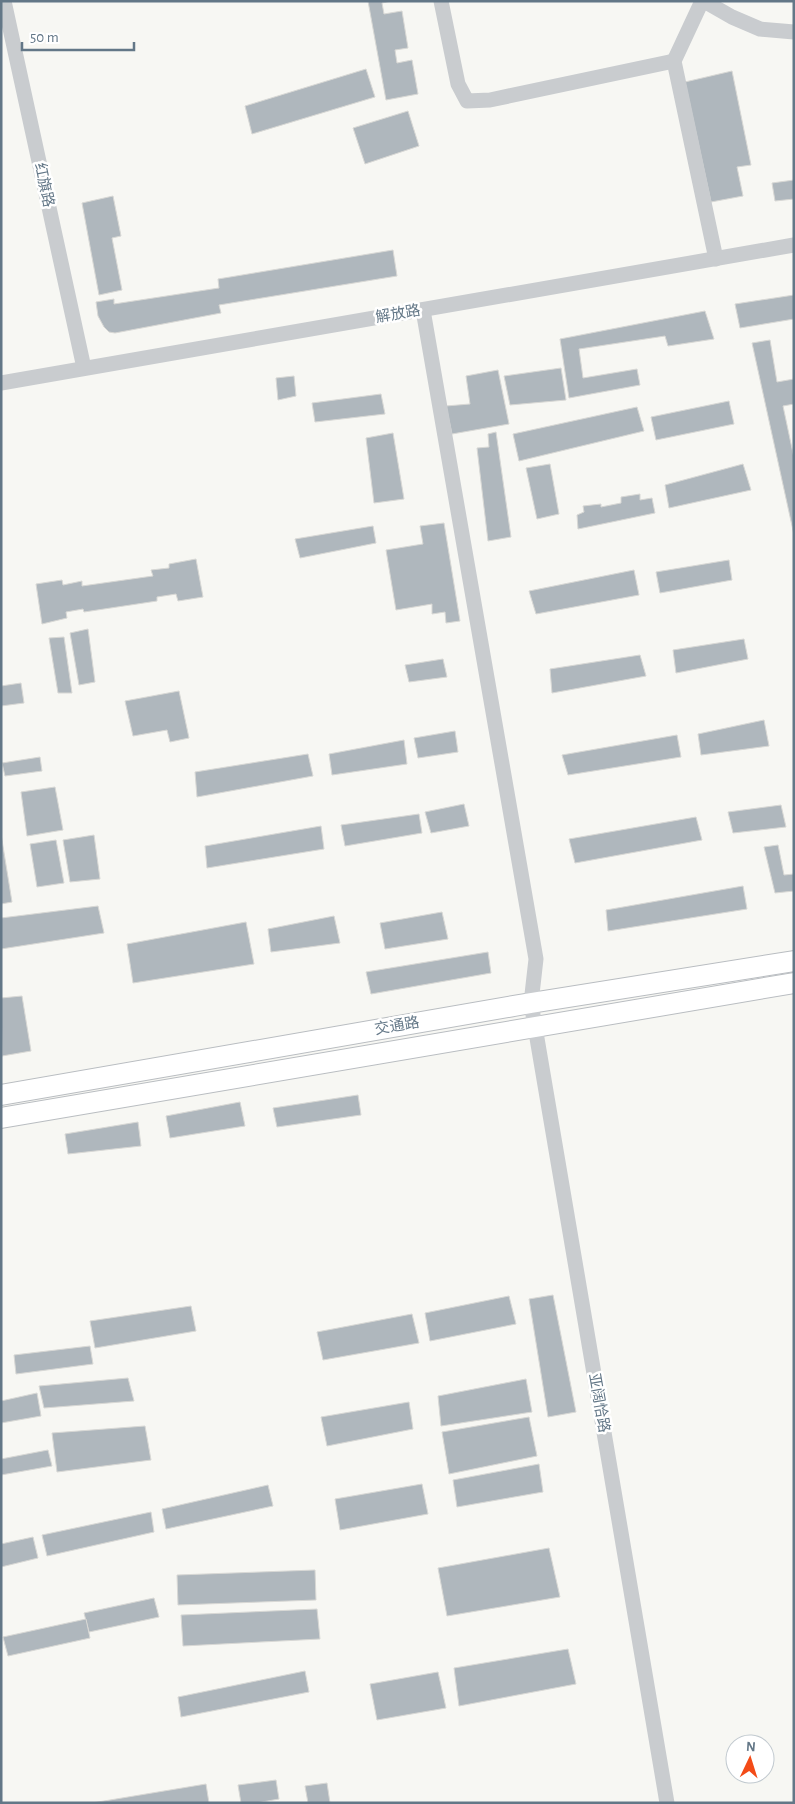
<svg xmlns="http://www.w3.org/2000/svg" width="795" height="1804" font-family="'Alegreya Sans','Noto Sans SC',sans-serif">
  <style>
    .building { fill: #afb7bd; stroke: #d8d8d5 }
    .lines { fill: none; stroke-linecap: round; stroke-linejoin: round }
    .major-casing { stroke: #b9bdc1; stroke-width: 22 }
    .minor { stroke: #c9cccf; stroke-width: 15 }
    .major { stroke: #fff; stroke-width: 20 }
    .labels { text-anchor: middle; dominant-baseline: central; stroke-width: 5; stroke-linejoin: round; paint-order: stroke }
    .street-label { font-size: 15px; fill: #637787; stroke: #fff }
  </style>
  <rect width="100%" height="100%" fill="#f7f7f3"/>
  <g class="building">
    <polygon points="368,1 391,1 382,3 384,14 402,11 408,48 395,50 397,63 412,60 418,94 386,100"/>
    <polygon points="366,69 375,97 252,134 245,106"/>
    <polygon points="732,71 751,165 737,167 743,196 711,202 685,82"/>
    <polygon points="408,111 419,146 365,164 353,128"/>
    <polygon points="794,180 794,199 775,201 772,183"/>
    <polygon points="113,196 121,236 112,238 122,290 99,295 82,203"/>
    <polygon points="393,250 397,276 219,305 221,313 115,333 109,332 104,327 98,316 96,302 114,299 114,304 219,288 218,279"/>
    <polygon points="794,295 794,319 740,328 735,304"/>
    <polygon points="705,311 714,339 668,346 665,336 579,349 583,378 637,369 640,385 569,398 560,339"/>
    <polygon points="770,340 777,382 794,379 794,404 783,406 794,458 794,535 752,343"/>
    <polygon points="561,368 566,400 510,405 504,376"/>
    <polygon points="498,370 509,424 452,434 446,406 470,404 466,376"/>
    <polygon points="294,376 296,396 278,400 276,378"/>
    <polygon points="381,394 385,414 315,422 312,403"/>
    <polygon points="729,401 734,424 656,440 651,417"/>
    <polygon points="637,407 644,431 519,461 513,434"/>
    <polygon points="496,432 511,537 488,541 477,448 489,447 488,434"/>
    <polygon points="393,433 404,499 374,503 366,438"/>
    <polygon points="550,464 559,514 537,519 526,468"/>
    <polygon points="743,464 751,490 669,508 665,485"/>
    <polygon points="640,494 640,500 652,498 655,513 578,529 577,515 584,512 583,506 601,504 601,507 621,503 621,497"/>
    <polygon points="444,523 460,621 446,623 445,612 432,614 432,604 396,610 386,550 423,544 420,526"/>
    <polygon points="373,526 376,543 300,558 295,539"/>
    <polygon points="196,559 203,597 178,601 176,594 157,597 157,601 84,612 83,609 66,612 67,618 42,624 36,584 62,580 63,585 82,581 82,586 153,576 151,570 169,568 169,564"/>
    <polygon points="729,560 732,580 660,593 656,572"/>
    <polygon points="634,570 639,595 536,614 529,591"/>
    <polygon points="88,629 95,682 79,685 70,633"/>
    <polygon points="64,637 72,693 58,693 49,638"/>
    <polygon points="744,639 748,659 676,673 673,650"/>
    <polygon points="640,655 646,676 552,693 550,669"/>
    <polygon points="443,659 447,677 409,682 405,665"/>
    <polygon points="21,683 24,703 1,706 1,686"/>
    <polygon points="179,691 189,738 170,742 167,730 133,736 125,701"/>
    <polygon points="764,720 769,746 701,755 698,734"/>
    <polygon points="455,731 458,752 418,758 414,738"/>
    <polygon points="677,735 681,757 568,775 562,755"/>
    <polygon points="404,740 407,764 332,775 329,754"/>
    <polygon points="308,754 313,776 197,797 195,772"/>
    <polygon points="40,757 42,771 5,776 2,763"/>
    <polygon points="55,787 63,830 27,836 21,792"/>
    <polygon points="464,804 469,826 431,833 425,812"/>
    <polygon points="781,805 786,827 733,833 728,812"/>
    <polygon points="419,814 422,833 345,846 341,825"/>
    <polygon points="696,817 702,840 575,863 569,839"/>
    <polygon points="321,826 324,849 207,868 205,846"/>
    <polygon points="1,834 12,902 1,904"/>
    <polygon points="94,835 100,879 70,882 63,840"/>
    <polygon points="56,840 64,883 37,887 30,844"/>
    <polygon points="778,845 784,875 794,874 794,891 775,893 764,847"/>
    <polygon points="743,886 747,909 608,931 606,910"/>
    <polygon points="98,906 104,933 1,949 1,918"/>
    <polygon points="442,912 448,939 385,949 380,923"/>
    <polygon points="334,916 340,943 271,952 268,929"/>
    <polygon points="246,922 254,964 133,983 127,944"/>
    <polygon points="488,952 491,973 371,994 366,972"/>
    <polygon points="22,996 31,1051 2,1056 1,998"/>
    <polygon points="358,1095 361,1115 277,1127 273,1108"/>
    <polygon points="240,1102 245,1126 170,1138 166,1116"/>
    <polygon points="138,1122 141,1146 68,1154 65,1134"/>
    <polygon points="553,1295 576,1412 548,1417 529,1299"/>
    <polygon points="509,1296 516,1324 430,1341 425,1313"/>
    <polygon points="191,1306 196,1331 95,1348 90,1321"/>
    <polygon points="412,1314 419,1343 323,1360 317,1332"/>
    <polygon points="90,1346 93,1364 16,1374 14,1355"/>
    <polygon points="128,1378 134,1401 44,1408 39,1386"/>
    <polygon points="526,1379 532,1412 441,1426 438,1396"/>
    <polygon points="37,1393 41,1416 1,1423 1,1401"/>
    <polygon points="409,1402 413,1429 327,1446 321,1417"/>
    <polygon points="529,1417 537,1456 449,1474 442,1432"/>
    <polygon points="145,1426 151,1460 57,1472 52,1433"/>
    <polygon points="48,1450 52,1466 1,1475 1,1459"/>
    <polygon points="539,1464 543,1492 457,1507 453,1480"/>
    <polygon points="422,1484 428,1514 340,1530 335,1499"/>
    <polygon points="268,1485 273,1506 166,1529 162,1509"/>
    <polygon points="151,1512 154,1532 47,1556 42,1535"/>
    <polygon points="33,1537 38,1558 1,1567 1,1544"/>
    <polygon points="549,1548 560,1597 447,1616 438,1568"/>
    <polygon points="315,1570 316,1600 178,1605 177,1575"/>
    <polygon points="154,1598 159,1617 89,1632 84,1613"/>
    <polygon points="317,1609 320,1639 183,1646 181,1615"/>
    <polygon points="86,1619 90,1638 8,1656 3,1637"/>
    <polygon points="568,1649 576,1684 459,1706 454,1668"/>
    <polygon points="305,1671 309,1692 181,1717 178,1697"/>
    <polygon points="438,1672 446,1708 377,1720 370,1684"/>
    <polygon points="276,1780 279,1799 256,1803 241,1803 238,1785"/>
    <polygon points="327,1783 330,1803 308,1803 305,1786"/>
    <polygon points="206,1784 209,1803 92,1803"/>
  </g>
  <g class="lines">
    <g class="major-casing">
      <g id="major">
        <polyline points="1,1095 531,1003 794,961"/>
        <polyline points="1,1118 794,983"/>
      </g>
    </g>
    <g class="minor">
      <polyline points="4,1 84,368"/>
      <polyline points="441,1 458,84 467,101 490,100 674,61"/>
      <polyline points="702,1 674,61 716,259"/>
      <polyline points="704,1 732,17 760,29 794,32"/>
      <polyline points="423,310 536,959 531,1003 667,1803"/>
      <polyline points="1,383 794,245"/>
    </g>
    <use href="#major" class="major"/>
  </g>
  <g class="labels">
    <g class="street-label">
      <text transform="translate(44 185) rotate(78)">红旗路</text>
      <text transform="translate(398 314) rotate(-10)">解放路</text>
      <text transform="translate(397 1026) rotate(-10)">交通路</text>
      <text transform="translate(599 1403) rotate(80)">亚阔恰路</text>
    </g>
  </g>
  <rect width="795" height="1804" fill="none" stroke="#637787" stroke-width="5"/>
  <g transform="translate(750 1759) rotate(4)"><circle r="24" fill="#ffffff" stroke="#c1c9cf"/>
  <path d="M0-4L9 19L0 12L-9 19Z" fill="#f34b17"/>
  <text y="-8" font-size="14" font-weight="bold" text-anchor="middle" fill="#637787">N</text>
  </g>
  <path d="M22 42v8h112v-8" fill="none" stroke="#637787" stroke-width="2.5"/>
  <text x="30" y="42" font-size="15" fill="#637787" stroke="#ffffff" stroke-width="4" paint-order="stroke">50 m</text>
</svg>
